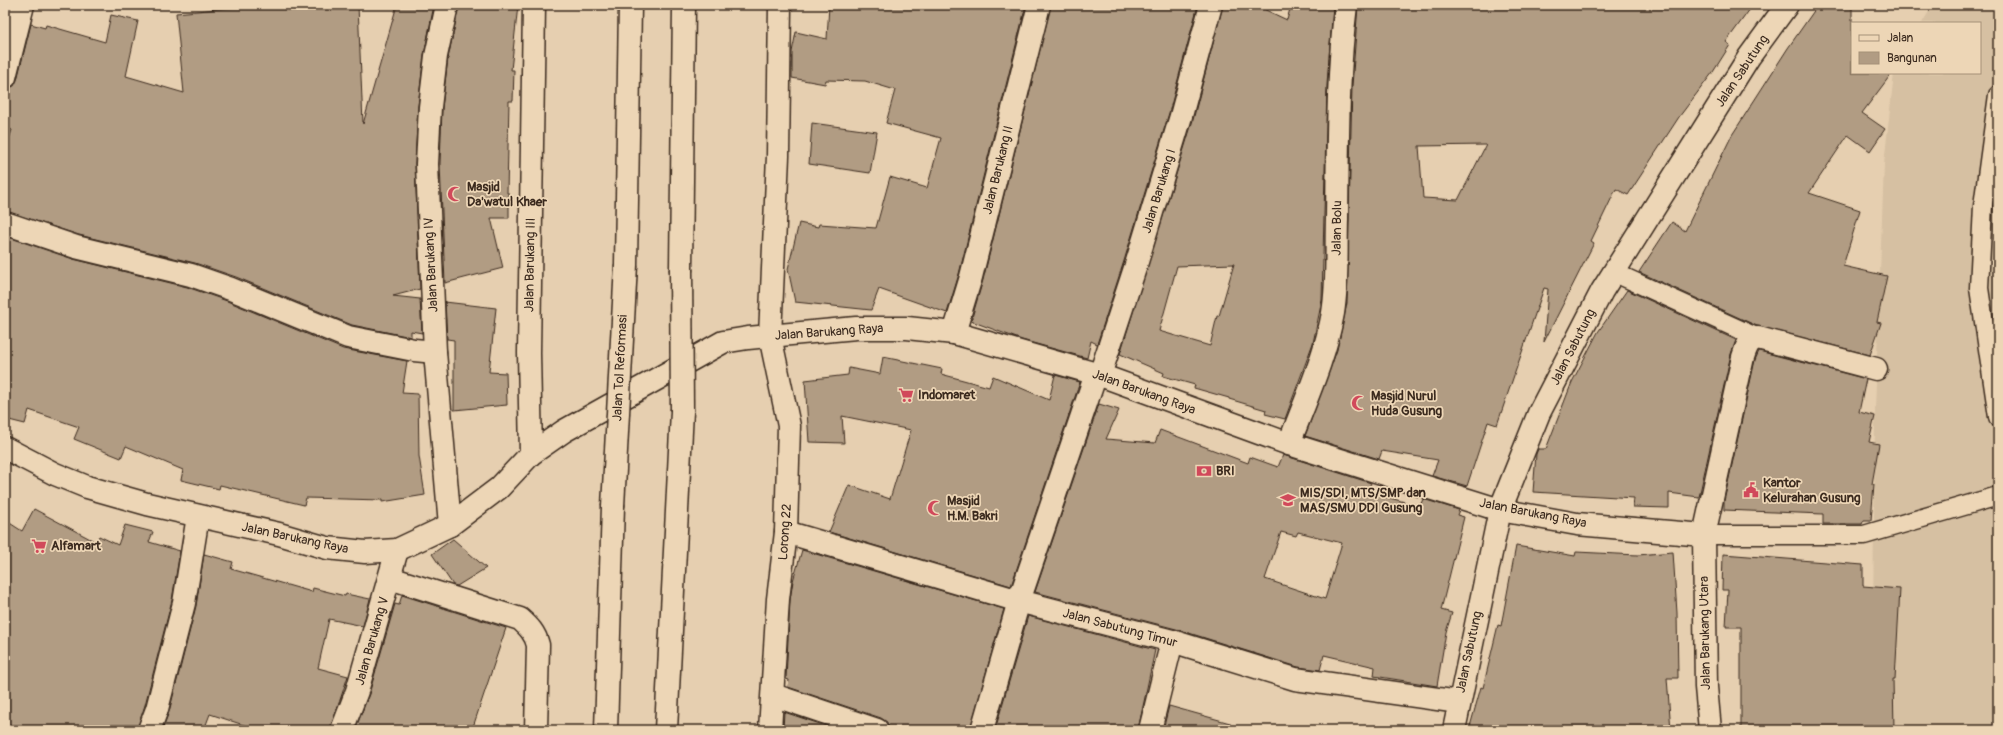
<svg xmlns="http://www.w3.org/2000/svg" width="2003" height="735" font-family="Pangolin,sans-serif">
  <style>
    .built { fill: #d6c0a2 }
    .building { fill: #b19c83; stroke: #3b2a1e; fill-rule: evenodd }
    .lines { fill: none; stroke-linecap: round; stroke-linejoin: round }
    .lane-casing { stroke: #3b2a1e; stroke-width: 21 }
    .street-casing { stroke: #3b2a1e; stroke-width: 25 }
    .secondary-casing { stroke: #3b2a1e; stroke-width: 25 }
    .highway-casing { stroke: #3b2a1e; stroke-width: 25 }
    .lane { stroke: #edd6b6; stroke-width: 18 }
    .street { stroke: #edd6b6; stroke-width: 22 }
    .secondary { stroke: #edd6b6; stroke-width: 22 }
    .highway { stroke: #edd6b6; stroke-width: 22 }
    .highway-bridge-casing { stroke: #3b2a1e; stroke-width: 25; stroke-linecap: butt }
    .highway-bridge { stroke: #edd6b6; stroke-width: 22 }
    .labels { text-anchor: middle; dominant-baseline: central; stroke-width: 3.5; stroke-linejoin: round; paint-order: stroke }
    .street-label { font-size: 13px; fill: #3b2a1e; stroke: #edd6b6 }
    .poi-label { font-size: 13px; font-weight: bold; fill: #3b2a1e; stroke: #edd6b6; text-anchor: start }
  </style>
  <rect width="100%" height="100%" fill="#e6cfb0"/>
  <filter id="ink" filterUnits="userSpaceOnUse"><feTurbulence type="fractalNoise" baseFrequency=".025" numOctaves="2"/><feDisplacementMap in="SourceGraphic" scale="8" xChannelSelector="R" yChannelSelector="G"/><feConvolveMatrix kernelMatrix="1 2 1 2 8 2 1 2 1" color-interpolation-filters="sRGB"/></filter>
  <g filter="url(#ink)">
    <polygon class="built" points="1933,5 1998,5 1998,730 1872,730 1875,410 1884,164 1894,73 1980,73 1980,23 1922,23"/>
    <g class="building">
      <polygon points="259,5 358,5 363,124 397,5 434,5 424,55 418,106 415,163 420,289 393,296 420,299 422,333 411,331 411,337 352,325 236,277 195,263 79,235 5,211 5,151 12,130 5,127 5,89 14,86 17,80 31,24 45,28 46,25 105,42 111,15 138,21 126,76 184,93 176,13"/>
      <polygon points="459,5 518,5 511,70 514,70 513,101 509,101 507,193 509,193 509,218 491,218 503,268 445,283 440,164 442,108 448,58"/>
      <polygon points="829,5 1026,5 959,274 947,313 879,289 871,310 795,302 788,269 799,223 818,227 819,224 876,228 890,177 927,188 941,138 886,123 895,90 865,81 826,80 825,84 792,78 792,52 796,32 827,39"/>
      <polygon points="1051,5 1198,5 1169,113 1124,261 1097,344 1091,341 1087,358 1022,340 971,321 983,280"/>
      <path d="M1223,5H1255L1287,20L1291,5H1333L1327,85L1322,300L1313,343L1285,419L1265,414L1266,410L1229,399V398L1194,388L1195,385L1163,376L1164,373L1120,354L1193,120ZM1234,264L1219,316H1217L1210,346L1159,331L1177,266Z"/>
      <path d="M1358,5H1753L1726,42L1730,45L1713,72L1679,117L1628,195L1616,189L1591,241L1594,243L1544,342L1548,289L1544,288L1497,425L1488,422L1467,486L1432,476L1438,460L1382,451L1379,459L1305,436L1337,350L1347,303L1352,86ZM1486,145L1458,200L1423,198L1419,146Z"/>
      <polygon points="1818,5 1852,5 1852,73 1892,73 1862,113 1885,129 1870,151 1848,135 1809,193 1860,210 1843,266 1887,276 1877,322 1881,323 1870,355 1757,326 1639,272 1672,222 1685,231 1732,135 1788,48"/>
      <polygon points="812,123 877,132 870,173 809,164"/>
      <polygon points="5,236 73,259 187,287 227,301 343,349 407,361 402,393 418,394 419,456 425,495 382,502 382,500 306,498 304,505 220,485 219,489 181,480 183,470 126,446 121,458 74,439 79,427 29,410 25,424 5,419"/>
      <polygon points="1627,290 1736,340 1731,354 1699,497 1669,493 1669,508 1633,507 1634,498 1533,492 1536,454 1538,449 1546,449 1572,382 1598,332"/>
      <polygon points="445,302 496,308 489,372 506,373 507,405 454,410 454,340 447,339"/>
      <polygon points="1759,351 1866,379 1859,412 1875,416 1869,442 1879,444 1872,484 1874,484 1871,520 1864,520 1862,524 1823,524 1823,514 1724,510 1724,501 1755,360"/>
      <polygon points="883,357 942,369 941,374 989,387 993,376 1049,400 1055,375 1080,382 1011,586 829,532 849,485 890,499 911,430 842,416 844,443 809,442 805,380 848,375 849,368 880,374"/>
      <path d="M1099,404L1119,410L1106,439L1155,443L1160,430L1248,463L1250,457L1278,467L1283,455L1371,483L1367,492L1420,506L1423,499L1459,510L1457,515L1464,517L1441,610L1452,613L1446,632L1437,686L1374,676L1375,667L1324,655L1320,670L1298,667L1176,629L1035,592ZM1281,532L1296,536L1298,532L1342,543L1325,599L1265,579Z"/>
      <polygon points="34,509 96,542 99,536 118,545 125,525 153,532 149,542 180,551 172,600 145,705 137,730 5,730 5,520 22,531"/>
      <polygon points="453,539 486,568 457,586 453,585 432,554"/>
      <polygon points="1516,546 1575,556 1576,552 1638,555 1673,552 1677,613 1678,678 1667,678 1671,730 1469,730 1481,687 1483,688 1498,625 1501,626"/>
      <polygon points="802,550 1004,609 970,730 889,730 887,722 881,718 788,687 789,680 786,679 790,600 793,581"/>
      <polygon points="204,554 233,562 231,569 312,592 313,588 345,596 346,594 370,599 363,626 329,619 318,668 348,676 330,730 259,730 210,714 204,730 162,730 169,712 196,606"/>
      <polygon points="1723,554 1863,565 1863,586 1900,589 1895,679 1893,679 1894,730 1741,730 1741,627 1726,627 1728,590 1722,590"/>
      <polygon points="402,595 506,628 472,730 355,730 369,694 395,604 399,605"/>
      <polygon points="1028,616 1155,650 1138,730 995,730"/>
      <polygon points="1169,706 1230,723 1229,730 1163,730"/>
      <polygon points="784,712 838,730 783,730"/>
    </g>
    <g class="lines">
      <g class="lane-casing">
        <g id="lane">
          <polyline points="1998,95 1983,206 1979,288 1998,417"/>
          <polyline points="1613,272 1758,338"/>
          <polyline points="1704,535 1864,535 1998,496"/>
        </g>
      </g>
      <g class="street-casing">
        <g id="street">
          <polyline points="447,5 436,56 430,107 427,164 435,352 450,525"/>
          <polyline points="5,77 23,5"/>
          <polyline points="5,223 76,247 191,275 231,289 348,337 414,350 435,352"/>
          <polyline points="954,333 971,277 1039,5"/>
          <polyline points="1100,375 1136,265 1181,116 1211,5"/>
          <path d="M1289,444C1305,401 1325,358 1333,313C1338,282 1336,250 1337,219C1338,148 1337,76 1346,5"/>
          <polyline points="531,454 529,353 534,5"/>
          <polyline points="786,532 1019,601 1172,641 1295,679 1459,702"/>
          <path d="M1704,535L1743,357C1746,348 1748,340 1758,338L1876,369"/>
          <path d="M390,578L520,619C529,627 535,633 538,645L536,730"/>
          <polyline points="773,695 877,730"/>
          <polyline points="149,730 157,709 184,603 198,516"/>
          <polyline points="342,730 357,691 397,550"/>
          <polyline points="770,730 778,599 786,532 789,426 770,336 778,156 780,5"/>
          <polyline points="982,730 1019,601 1096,374"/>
          <polyline points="1150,730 1172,641"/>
          <polyline points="1454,730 1500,510 1539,413 1602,291 1749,57 1787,5"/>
        </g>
      </g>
      <g class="secondary-casing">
        <polyline id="secondary" points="5,448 55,474 87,487 147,504 279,534 327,548 365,552 397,550 450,525 499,488 531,454 564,431 723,342 748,338 856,328 907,328 954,333 1100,375 1289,444 1500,510 1577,524 1704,535 1706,687 1710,730"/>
      </g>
      <g class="highway-casing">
        <g id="highway">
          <polyline points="626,265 630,5"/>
          <polyline points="681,269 684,5"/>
          <polyline points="606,730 613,506"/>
          <polyline points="666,730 682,411"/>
        </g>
      </g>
      <use href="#lane" class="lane"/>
      <use href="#street" class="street"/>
      <use href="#secondary" class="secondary"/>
      <use href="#highway" class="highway"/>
      <g class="highway-bridge-casing">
        <g id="highway-bridge">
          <polyline points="681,269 682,411"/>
          <polyline points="613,506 626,265"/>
        </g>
      </g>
      <use href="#highway-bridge" class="highway-bridge"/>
    </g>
  </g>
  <defs>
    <g id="mosque-bare" transform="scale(1.2)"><path d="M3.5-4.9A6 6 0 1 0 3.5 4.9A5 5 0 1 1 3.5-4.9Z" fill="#d1495b" stroke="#edd6b6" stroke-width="2.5" paint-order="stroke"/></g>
    <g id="supermarket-bare" transform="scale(1.2)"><path d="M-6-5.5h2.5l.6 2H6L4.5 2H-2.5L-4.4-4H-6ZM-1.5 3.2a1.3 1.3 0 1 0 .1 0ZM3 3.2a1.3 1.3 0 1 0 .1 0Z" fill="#d1495b" stroke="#edd6b6" stroke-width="2.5" paint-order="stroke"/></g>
    <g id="bank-bare" transform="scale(1.2)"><path d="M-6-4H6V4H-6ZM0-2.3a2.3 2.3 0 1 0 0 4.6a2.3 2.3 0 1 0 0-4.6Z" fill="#d1495b" stroke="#edd6b6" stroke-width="2.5" paint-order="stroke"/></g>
    <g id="civic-bare" transform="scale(1.2)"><path d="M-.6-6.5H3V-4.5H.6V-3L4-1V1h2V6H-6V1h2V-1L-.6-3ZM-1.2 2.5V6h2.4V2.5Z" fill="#d1495b" stroke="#edd6b6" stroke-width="2.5" paint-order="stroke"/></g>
    <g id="school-bare" transform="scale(1.2)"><path d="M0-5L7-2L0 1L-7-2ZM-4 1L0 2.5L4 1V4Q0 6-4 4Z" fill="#d1495b" stroke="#edd6b6" stroke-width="2.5" paint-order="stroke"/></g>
  </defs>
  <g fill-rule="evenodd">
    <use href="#mosque-bare" x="455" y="194"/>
    <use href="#supermarket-bare" x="906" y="395"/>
    <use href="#mosque-bare" x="1359" y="403"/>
    <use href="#bank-bare" x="1204" y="471"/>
    <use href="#civic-bare" x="1751" y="490"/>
    <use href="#school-bare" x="1288" y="500"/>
    <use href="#mosque-bare" x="935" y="508"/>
    <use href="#supermarket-bare" x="39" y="546"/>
  </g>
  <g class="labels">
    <g class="street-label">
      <text transform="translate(1742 71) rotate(-56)">Jalan Sabutung</text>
      <text transform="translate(998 170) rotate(-76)">Jalan Barukang II</text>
      <text transform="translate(1159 191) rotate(-73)">Jalan Barukang I</text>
      <text transform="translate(1337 228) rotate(-89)">Jalan Bolu</text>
      <text transform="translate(431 265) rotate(-93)">Jalan Barukang IV</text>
      <text transform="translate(530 265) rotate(-89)">Jalan Barukang III</text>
      <text transform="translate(829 332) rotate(-4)">Jalan Barukang Raya</text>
      <text transform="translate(1573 347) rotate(-63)">Jalan Sabutung</text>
      <text transform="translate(620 368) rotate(-87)">Jalan Tol Reformasi</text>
      <text transform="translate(1144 392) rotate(20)">Jalan Barukang Raya</text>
      <text transform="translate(1533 513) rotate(11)">Jalan Barukang Raya</text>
      <text transform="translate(785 532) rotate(-86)">Lorong 22</text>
      <text transform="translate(295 538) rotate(12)">Jalan Barukang Raya</text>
      <text transform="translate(1120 628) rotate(15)">Jalan Sabutung Timur</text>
      <text transform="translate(1705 633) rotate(-91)">Jalan Barukang Utara</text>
      <text transform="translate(372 641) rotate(-74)">Jalan Barukang V</text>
      <text transform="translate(1469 652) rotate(-78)">Jalan Sabutung</text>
    </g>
    <g class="poi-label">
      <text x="467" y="187">Masjid<tspan x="467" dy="15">Da'watul Khaer</tspan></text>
      <text x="918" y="395">Indomaret</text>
      <text x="1371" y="396">Masjid Nurul<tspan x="1371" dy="15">Huda Gusung</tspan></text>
      <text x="1216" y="471">BRI</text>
      <text x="1763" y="483">Kantor<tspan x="1763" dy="15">Kelurahan Gusung</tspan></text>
      <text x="1300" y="493">MIS/SDI, MTS/SMP dan<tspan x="1300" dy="15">MAS/SMU DDI Gusung</tspan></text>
      <text x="947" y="501">Masjid<tspan x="947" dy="15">H.M. Bakri</tspan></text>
      <text x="51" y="546">Alfamart</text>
    </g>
  </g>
  <rect width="2003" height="735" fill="none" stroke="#edd6b6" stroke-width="20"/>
  <rect x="10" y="10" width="1983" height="715" fill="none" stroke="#3b2a1e" stroke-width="1.5" filter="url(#ink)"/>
  <rect x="1851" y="22" width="130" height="52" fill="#edd6b6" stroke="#a69179"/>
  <rect x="1859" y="35" width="20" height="6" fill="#edd6b6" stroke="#a69179"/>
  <text x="1887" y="42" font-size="12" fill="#3b2a1e">Jalan</text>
  <rect x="1859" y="52" width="20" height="12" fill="#b19c83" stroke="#a69179"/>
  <text x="1887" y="62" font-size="12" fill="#3b2a1e">Bangunan</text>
</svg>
